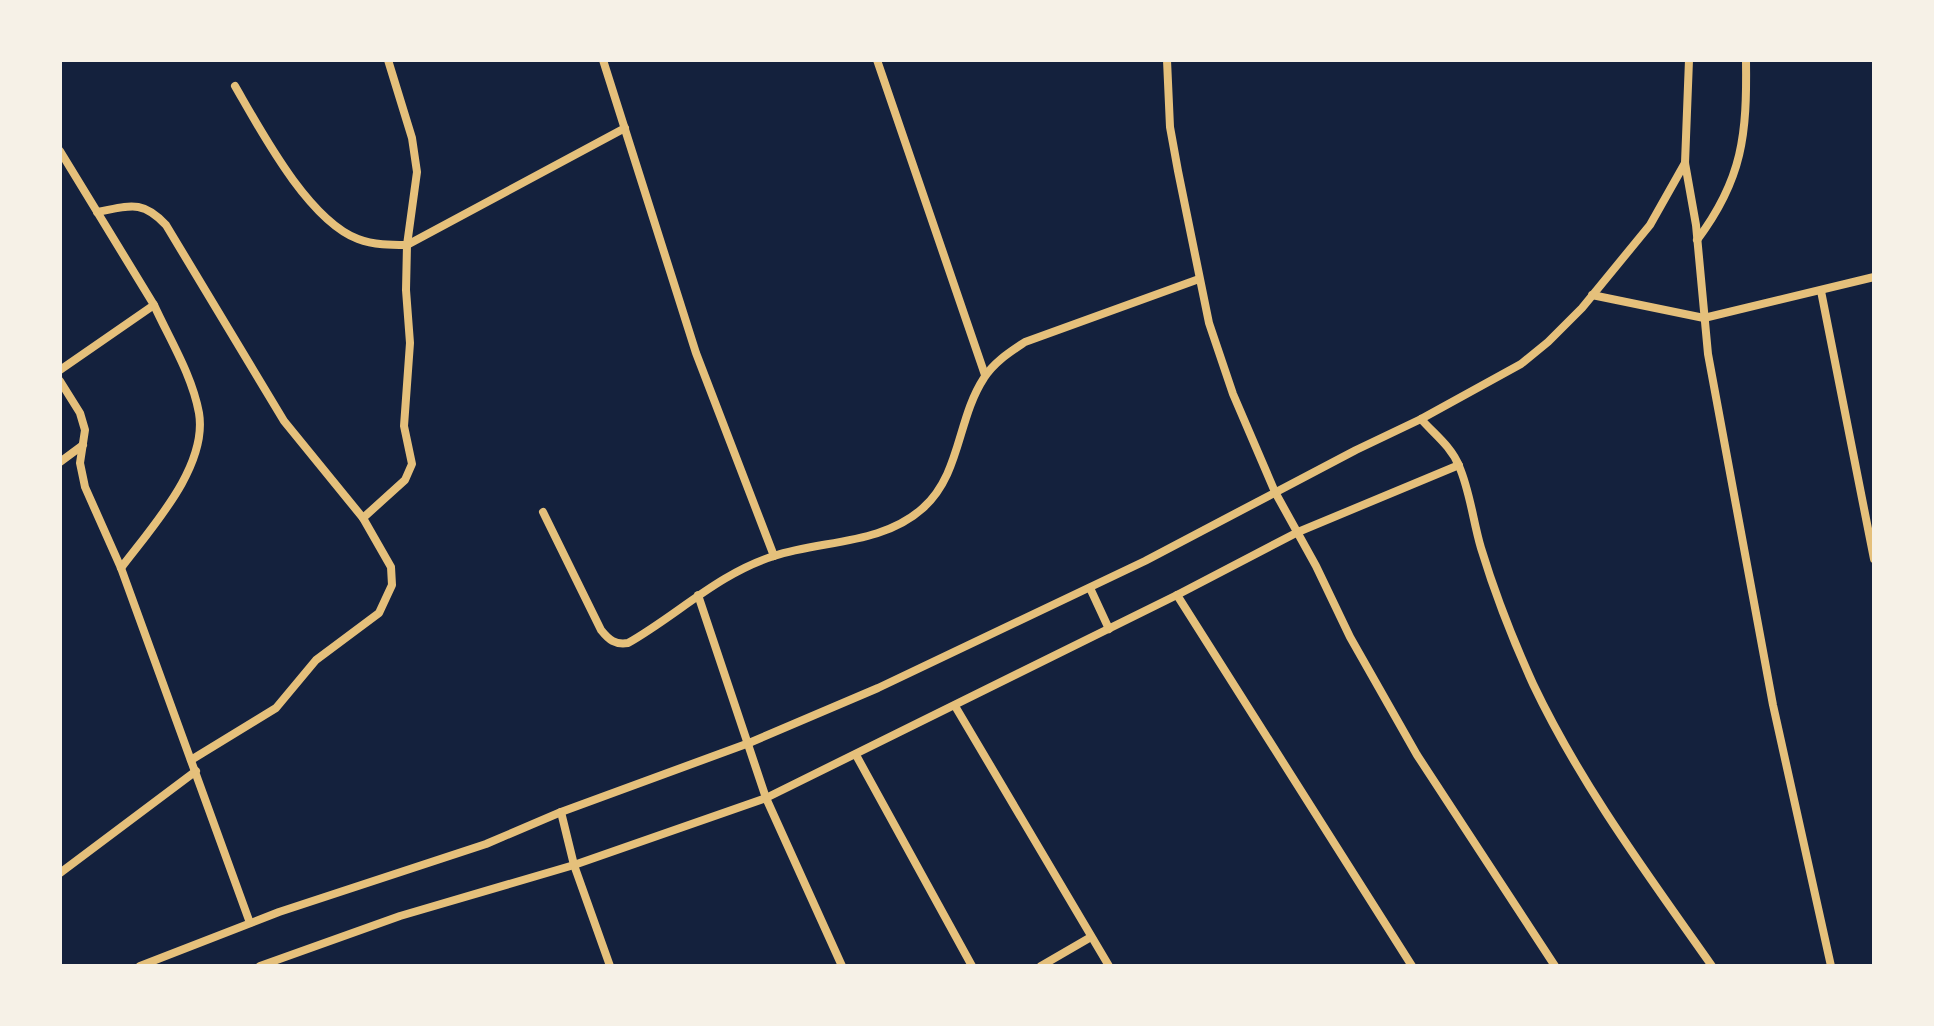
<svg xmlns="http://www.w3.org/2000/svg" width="1934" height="1026" font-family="'IBM Plex Sans',sans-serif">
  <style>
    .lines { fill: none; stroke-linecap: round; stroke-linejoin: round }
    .minor { stroke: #e5c07b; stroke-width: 8 }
  </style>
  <rect width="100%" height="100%" fill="#14213d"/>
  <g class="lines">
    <g class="minor">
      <polyline points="603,60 696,353 774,556"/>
      <polyline points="877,60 985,375"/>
      <polyline points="1167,60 1170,127 1178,171 1209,323 1233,394 1275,492 1316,566 1350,637 1417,755 1555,966"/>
      <polyline points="1689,60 1685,163 1696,225 1708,354 1773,705 1831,966"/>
      <path d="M235,86C261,131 308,220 358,239C374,245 391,245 407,245L625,128"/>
      <polyline points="60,151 154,305 60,370"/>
      <path d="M97,212C129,206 142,199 166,225L284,421L363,518L391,567L392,585L379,613L316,660L276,708L191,760"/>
      <path d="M1697,240C1743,179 1747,134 1746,60"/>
      <polyline points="1821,291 1874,559"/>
      <polyline points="1592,295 1704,318 1874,277"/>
      <polyline points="60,381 80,413 85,430 80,463 85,487 121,568 250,923"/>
      <path d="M1421,419C1434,434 1451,446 1459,466C1470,491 1473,521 1481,548C1495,594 1513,640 1533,684C1581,785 1648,875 1712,966"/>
      <polyline points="60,462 83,445"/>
      <path d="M543,512L601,630C609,640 615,645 628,643C676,616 719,573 774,556C822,540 882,545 923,508C961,474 957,419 984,378C994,362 1010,352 1025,342L1199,279"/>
      <polyline points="363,518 405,480 412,464 404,426 410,343 406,290 407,245 417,172 412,138 388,60"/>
      <path d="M121,568C151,528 208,467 199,413C192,375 170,340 154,305"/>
      <polyline points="1090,588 1109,629"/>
      <polyline points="698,595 766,798 842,966"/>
      <polyline points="1177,595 1412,966"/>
      <polyline points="955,706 1109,966"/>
      <polyline points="856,755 972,966"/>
      <polyline points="561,812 574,865 610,966"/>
      <polyline points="60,873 196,771"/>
      <polyline points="140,966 279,912 486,844 561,812 749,743 878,688 1145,561 1356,450 1421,419 1521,364 1548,342 1582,308 1650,225 1685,163"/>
      <polyline points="260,966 400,916 574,865 766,798 1177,595 1298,532 1459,465"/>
      <polyline points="1041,966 1091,937"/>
    </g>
  </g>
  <rect width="1934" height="1026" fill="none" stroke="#f6f1e7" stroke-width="124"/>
</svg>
